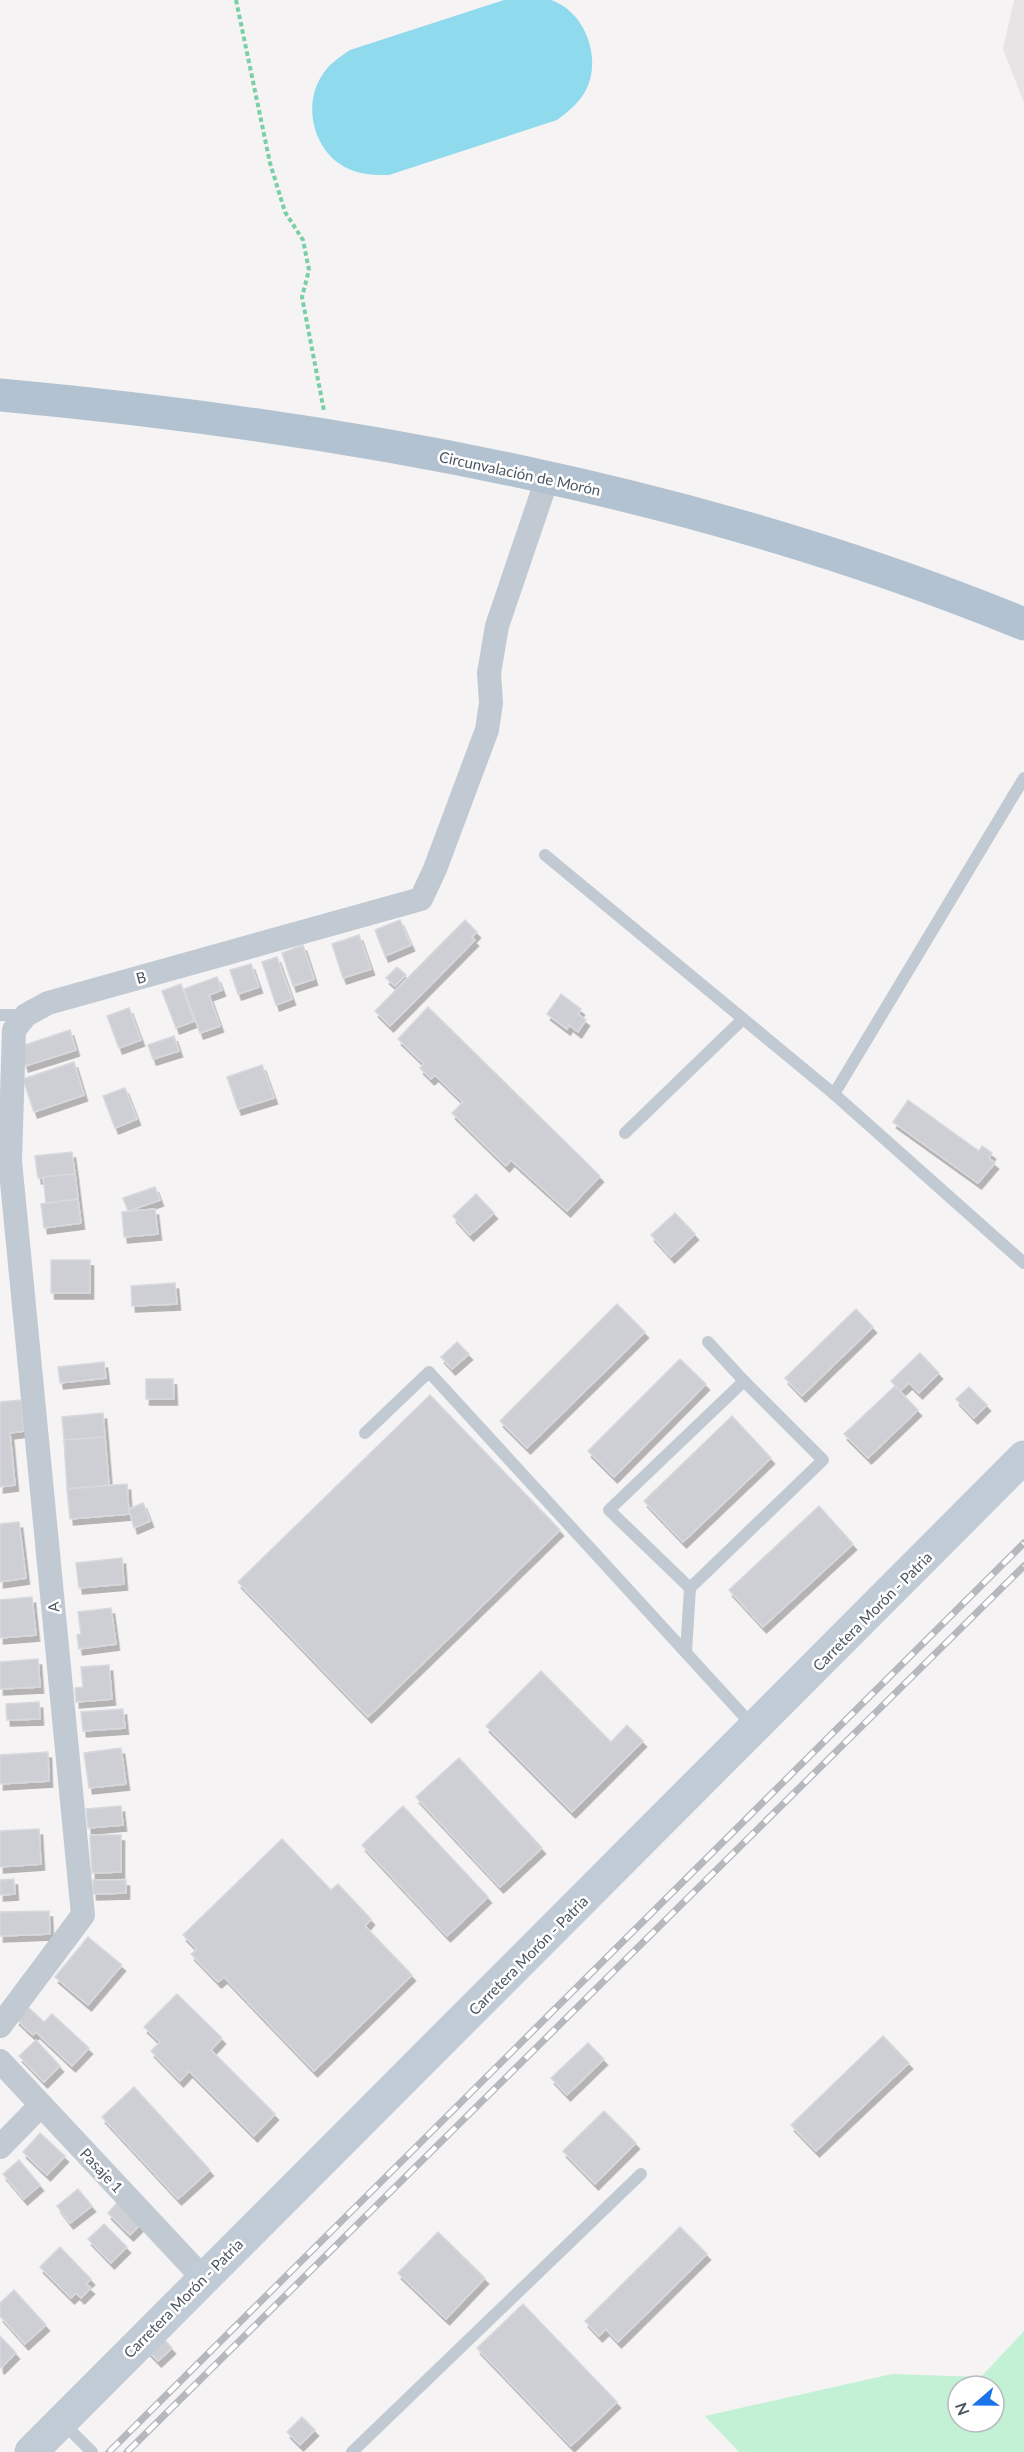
<svg xmlns="http://www.w3.org/2000/svg" width="1024" height="2452" font-family="Lato,sans-serif">
  <style>
    .education { fill: #e6e4e5 }
    .green { fill: #c3f1d5; fill-rule: evenodd }
    .water { fill: #90daee }
    .building { fill: #cdcfd5; stroke: #d7d9de; stroke-width: 1.5; filter: url(#shadow) }
    .lines { fill: none; stroke-linecap: round; stroke-linejoin: round }
    .path { stroke: #7ad0a6; stroke-width: 4; stroke-dasharray: 4.5 3; stroke-linecap: butt }
    .service { stroke: #c1cad2; stroke-width: 12 }
    .minor { stroke: #c1cad2; stroke-width: 24 }
    .secondary { stroke: #c1cbd6; stroke-width: 33 }
    .primary { stroke: #b3c2d1; stroke-width: 33 }
    .rail-casing { stroke: #b5b8bd; stroke-width: 7 }
    .rail { stroke: #fff; stroke-width: 4.5; stroke-dasharray: 14; stroke-linecap: butt }
    .labels { text-anchor: middle; dominant-baseline: central; stroke-width: 5; stroke-linejoin: round; paint-order: stroke }
    .street-label { font-size: 15px; fill: #4a5661; stroke: #fff }
  </style>
  <defs>
    <filter id="shadow"><feDropShadow dx="3.5" dy="6" stdDeviation="0" flood-color="#0004"/></filter>
  </defs>
  <rect width="100%" height="100%" fill="#f5f3f3"/>
  <polygon class="education" points="1014,0 1024,0 1024,103 1003,49"/>
  <path class="green" d="M1024,2331V2452H739L705,2416L892,2374L981,2377ZM958,2386H994V2422H958Z"/>
  <path class="water" d="M504,0C518,0 538,0 551,0C586,12 602,59 586,90C579,103 569,111 557,120L389,175C375,175 362,175 349,169C314,154 301,105 323,74C330,63 340,57 350,50Z"/>
  <g class="building">
    <polygon points="400,920 411,945 385,956 375,930"/>
    <polygon points="465,920 477,932 472,937 475,940 390,1026 375,1011"/>
    <polygon points="359,935 371,969 343,978 332,944"/>
    <polygon points="303,945 314,979 293,986 282,953"/>
    <polygon points="277,957 292,999 276,1005 262,962"/>
    <polygon points="251,964 259,987 238,994 230,970"/>
    <polygon points="397,967 406,975 395,986 386,978"/>
    <polygon points="217,977 222,990 209,995 220,1026 200,1033 184,989"/>
    <polygon points="181,984 194,1021 176,1028 162,991"/>
    <polygon points="561,994 581,1009 578,1014 586,1020 578,1032 569,1025 567,1029 547,1014"/>
    <polygon points="428,1007 600,1176 567,1211 511,1160 506,1166 452,1113 463,1102 435,1075 431,1079 420,1068 424,1064 398,1039"/>
    <polygon points="129,1008 141,1040 119,1048 107,1016"/>
    <polygon points="70,1030 76,1050 25,1066 19,1047"/>
    <polygon points="174,1036 179,1051 153,1059 148,1045"/>
    <polygon points="74,1062 84,1095 34,1112 23,1079"/>
    <polygon points="262,1065 274,1098 238,1109 227,1077"/>
    <polygon points="125,1088 137,1119 115,1128 103,1096"/>
    <polygon points="908,1100 979,1151 982,1146 992,1153 989,1158 995,1163 978,1183 893,1122"/>
    <polygon points="72,1152 75,1174 38,1178 35,1156"/>
    <polygon points="75,1174 78,1199 46,1203 43,1177"/>
    <polygon points="155,1187 160,1200 128,1211 123,1198"/>
    <polygon points="476,1194 494,1213 470,1235 453,1216"/>
    <polygon points="78,1199 81,1223 44,1228 41,1204"/>
    <polygon points="155,1209 158,1234 124,1237 122,1212"/>
    <polygon points="675,1213 695,1234 671,1257 651,1235"/>
    <rect x="51" y="1260" width="39" height="33"/>
    <polygon points="175,1283 177,1304 132,1306 131,1286"/>
    <polygon points="617,1304 645,1332 527,1448 500,1421"/>
    <polygon points="856,1309 873,1327 802,1396 785,1378"/>
    <polygon points="457,1342 469,1354 452,1369 441,1357"/>
    <polygon points="920,1353 939,1373 919,1393 909,1383 900,1391 891,1381"/>
    <polygon points="680,1359 706,1384 614,1477 588,1451"/>
    <polygon points="104,1362 106,1378 60,1383 58,1367"/>
    <polygon points="146,1379 173,1379 174,1399 146,1399"/>
    <polygon points="895,1386 918,1410 868,1458 844,1434"/>
    <polygon points="969,1387 987,1405 974,1418 956,1399"/>
    <polygon points="430,1395 560,1530 368,1717 238,1582"/>
    <polygon points="21,1400 24,1431 10,1433 15,1485 0,1487 0,1402"/>
    <polygon points="103,1413 105,1437 64,1440 62,1417"/>
    <polygon points="732,1416 771,1458 683,1542 644,1501"/>
    <polygon points="105,1437 109,1485 67,1489 64,1440"/>
    <polygon points="127,1484 129,1514 70,1519 67,1489"/>
    <polygon points="143,1503 150,1521 134,1528 129,1509"/>
    <polygon points="819,1506 853,1544 763,1627 729,1590"/>
    <polygon points="19,1522 26,1578 0,1582 0,1524"/>
    <polygon points="122,1558 124,1584 79,1588 76,1563"/>
    <polygon points="32,1597 36,1635 0,1638 0,1600"/>
    <polygon points="111,1608 116,1644 79,1649 77,1635 81,1634 78,1612"/>
    <polygon points="38,1659 40,1687 0,1689 0,1662"/>
    <polygon points="109,1665 112,1699 76,1702 75,1688 83,1687 81,1667"/>
    <polygon points="541,1671 611,1742 627,1725 643,1741 572,1812 486,1726"/>
    <polygon points="39,1702 40,1719 7,1720 6,1704"/>
    <polygon points="123,1709 125,1728 83,1731 81,1712"/>
    <polygon points="121,1748 126,1784 89,1788 84,1753"/>
    <polygon points="48,1752 49,1781 0,1784 0,1755"/>
    <polygon points="459,1758 542,1848 500,1887 416,1797"/>
    <polygon points="121,1806 123,1825 88,1828 86,1809"/>
    <polygon points="403,1806 488,1897 447,1936 362,1845"/>
    <polygon points="39,1829 41,1864 0,1867 0,1831"/>
    <polygon points="90,1835 121,1835 121,1872 92,1873"/>
    <polygon points="282,1839 331,1890 338,1884 371,1919 365,1926 412,1975 314,2071 224,1977 218,1982 191,1954 197,1949 183,1935"/>
    <polygon points="14,1879 15,1894 0,1895 0,1880"/>
    <polygon points="93,1880 126,1880 126,1893 93,1894"/>
    <polygon points="49,1911 50,1934 0,1936 0,1912"/>
    <polygon points="88,1937 122,1965 88,2005 55,1977"/>
    <polygon points="177,1994 222,2038 211,2050 275,2114 254,2136 189,2071 180,2081 151,2051 160,2042 144,2027"/>
    <polygon points="27,2006 44,2022 52,2014 89,2048 72,2066 36,2032 33,2035 16,2019"/>
    <polygon points="883,2036 909,2063 816,2151 791,2125"/>
    <polygon points="36,2040 60,2066 44,2082 19,2056"/>
    <polygon points="588,2043 604,2059 567,2095 551,2078"/>
    <polygon points="134,2087 210,2170 178,2199 102,2117"/>
    <polygon points="604,2111 636,2143 595,2184 563,2151"/>
    <polygon points="40,2133 65,2156 47,2175 23,2152"/>
    <polygon points="19,2160 40,2185 24,2199 3,2174"/>
    <polygon points="78,2189 92,2206 70,2223 57,2206"/>
    <polygon points="117,2203 140,2225 130,2235 108,2213"/>
    <polygon points="104,2224 127,2247 111,2263 88,2239"/>
    <polygon points="680,2227 707,2254 618,2342 606,2329 599,2336 585,2321"/>
    <polygon points="438,2232 485,2278 446,2319 398,2273"/>
    <polygon points="60,2247 91,2279 86,2284 91,2288 81,2298 76,2293 71,2298 40,2267"/>
    <polygon points="14,2290 46,2325 25,2344 0,2316 0,2303"/>
    <polygon points="523,2304 617,2402 571,2446 477,2348"/>
    <polygon points="0,2336 16,2353 1,2368 0,2367"/>
    <polygon points="161,2336 172,2348 158,2361 147,2350"/>
    <polygon points="302,2417 315,2430 300,2445 287,2432"/>
  </g>
  <g class="lines">
    <polyline class="path" points="236,0 270,163 285,212 303,240 309,270 302,297 324,411"/>
    <g class="service">
      <polyline points="545,855 834,1094 1024,1263"/>
      <polyline points="0,1015 25,1015"/>
      <polyline points="834,1094 1024,778"/>
      <polyline points="625,1133 743,1019"/>
      <polyline points="708,1342 744,1381"/>
      <polyline points="365,1433 429,1372 753,1726"/>
      <polyline points="686,1652 690,1588 823,1460 744,1381 609,1510 690,1588"/>
      <polyline points="63,2423 92,2452"/>
      <polyline points="352,2452 641,2174"/>
    </g>
    <g class="minor">
      <polyline points="0,2026 83,1915 10,1161 14,1030 26,1015 48,1003 421,899 435,869 487,730 491,703 489,673 497,626 548,476"/>
      <polyline points="0,2061 203,2278"/>
      <polyline points="0,2147 41,2105"/>
    </g>
    <polyline class="secondary" points="31,2452 1024,1457"/>
    <path class="primary" d="M0,395C349,427 699,491 1024,624"/>
    <g class="rail-casing">
      <g id="rail">
        <polyline points="109,2452 1024,1543"/>
        <polyline points="127,2452 1024,1566"/>
      </g>
    </g>
    <use href="#rail" class="rail"/>
  </g>
  <g class="labels">
    <g class="street-label">
      <text transform="translate(520 473) rotate(12)">Circunvalación de Morón</text>
      <text transform="translate(141 977) rotate(-15)">B</text>
      <text transform="translate(53 1607) rotate(-96)">A</text>
      <text transform="translate(872 1611) rotate(-45)">Carretera Morón - Patria</text>
      <text transform="translate(528 1955) rotate(-45)">Carretera Morón - Patria</text>
      <text transform="translate(102 2170) rotate(47)">Pasaje 1</text>
      <text transform="translate(183 2298) rotate(-45)">Carretera Morón - Patria</text>
    </g>
  </g>
  <g transform="translate(976 2404) rotate(250)"><circle r="28" fill="#ffffff" stroke="#b7bbc0" stroke-width="1.5"/>
  <path d="M0-4.5L10 22L0 15L-10 22Z" fill="#1a73e8"/>
  <text y="-9" font-size="16" font-weight="bold" text-anchor="middle" fill="#4a5661">N</text>
  </g>
</svg>
